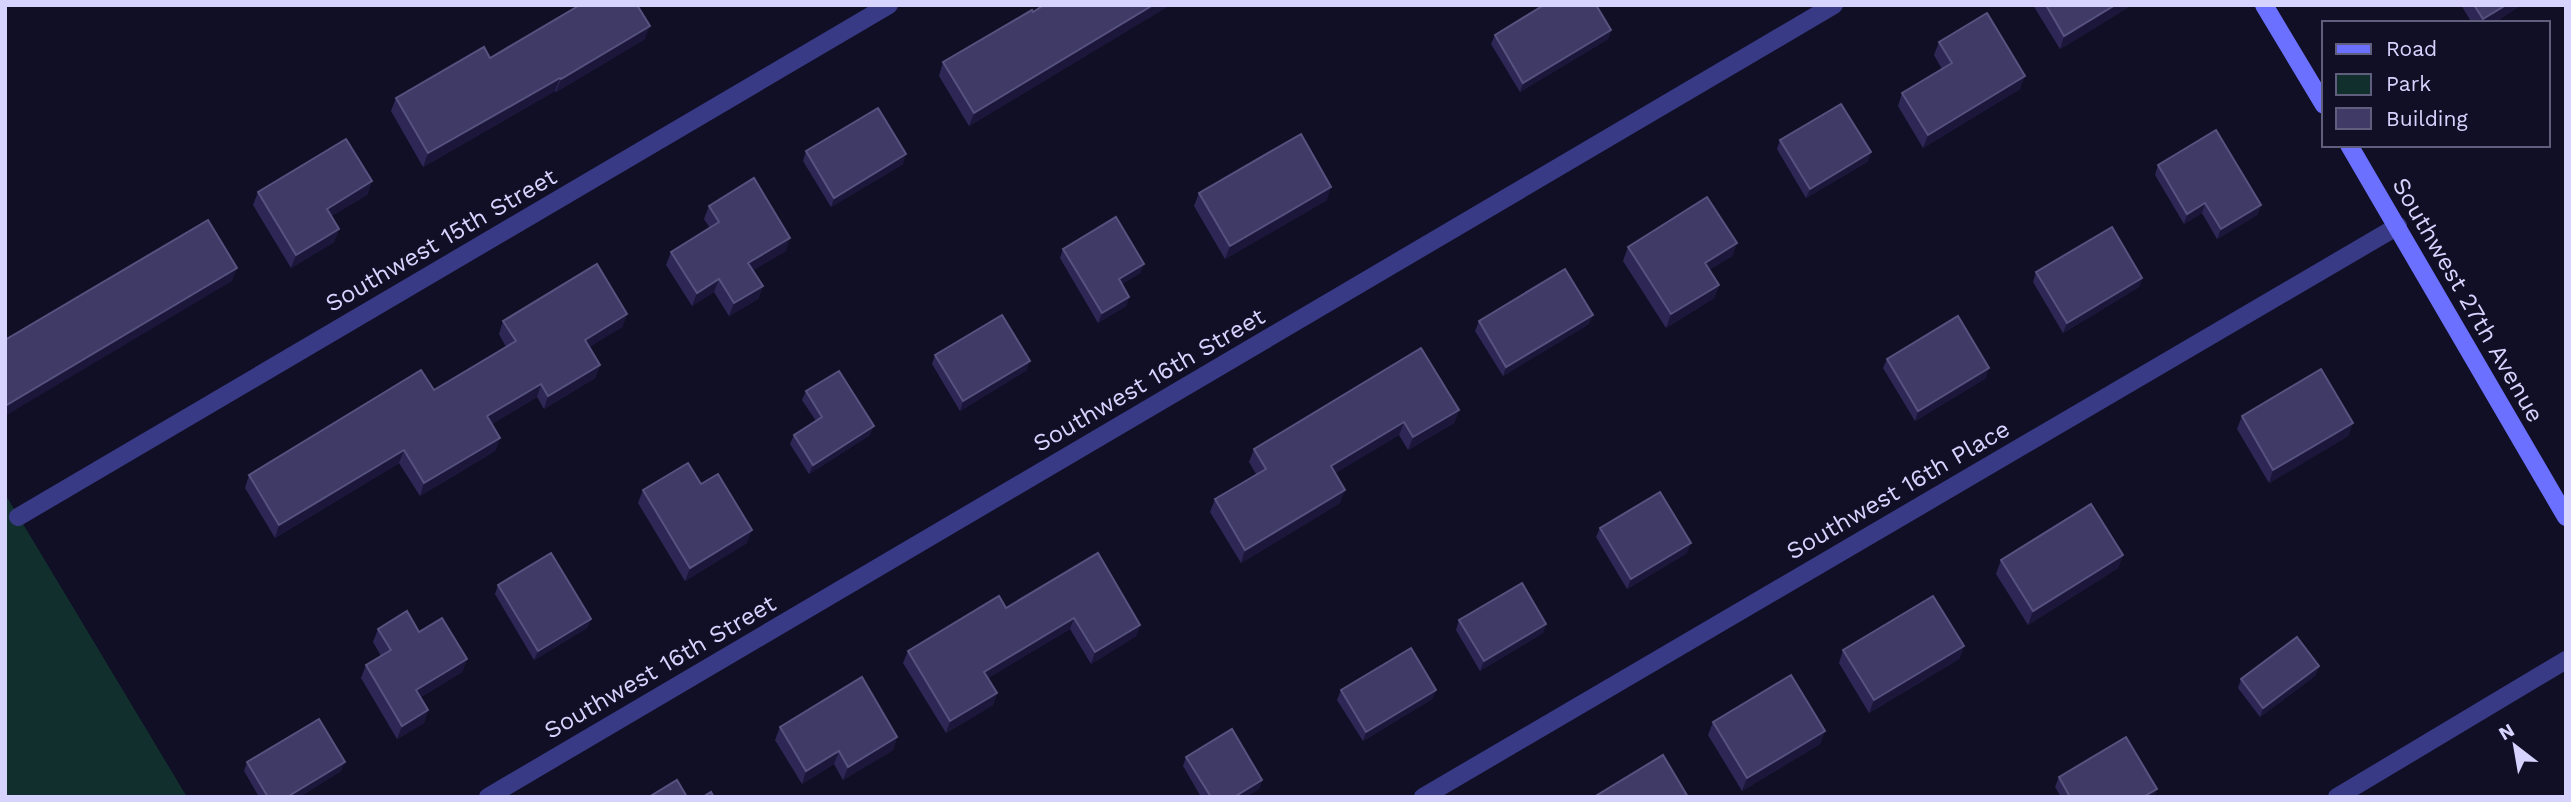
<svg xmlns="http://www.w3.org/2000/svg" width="2571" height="802" font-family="'Work Sans',sans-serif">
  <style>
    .green { fill: #11302d }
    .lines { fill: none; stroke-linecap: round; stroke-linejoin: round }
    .minor { stroke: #393a86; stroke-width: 18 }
    .secondary { stroke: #6b70ff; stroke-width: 18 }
    .wall { fill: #2e2755 }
    .shaded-wall { fill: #1b163a }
    .building { fill: #403a67; stroke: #57527f; stroke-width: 2 }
    .labels { text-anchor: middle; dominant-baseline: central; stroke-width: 7; stroke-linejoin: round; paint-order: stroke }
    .street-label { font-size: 24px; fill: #d6d4ff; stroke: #110f26 }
  </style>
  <rect width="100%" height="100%" fill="#110f26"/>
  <polygon class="green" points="5,494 187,797 5,797"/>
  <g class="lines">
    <g class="minor">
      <polyline points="18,517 889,5"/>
      <polyline points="488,797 1834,5"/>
      <polyline points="1423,797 2398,226"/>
      <polyline points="2337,797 2566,660"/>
    </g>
    <g class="secondary">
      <polyline points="2264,5 2324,105"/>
      <polyline points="2349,145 2566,517"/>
    </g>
  </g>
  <g class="wall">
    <polygon points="1044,5 1170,5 969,126 939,76 943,62"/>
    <polygon points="2033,5 2132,5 2060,49"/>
    <polygon points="2461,5 2521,5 2494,23 2472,23"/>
    <polygon points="1611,30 1608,39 1520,92 1491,44 1495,35"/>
    <polygon points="645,39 556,92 555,91 423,167 391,111 396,98 490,58"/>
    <polygon points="1939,42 2020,89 1923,148 1898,106 1902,93 1942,69 1934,55"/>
    <polygon points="1780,140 1871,152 1867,162 1806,198 1777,149"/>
    <polygon points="806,151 903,164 831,207 803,161"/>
    <polygon points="2158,165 2261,205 2257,215 2217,239 2202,213 2184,224 2155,175"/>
    <polygon points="372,181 367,195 331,216 339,229 334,242 291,268 253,205 258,192"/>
    <polygon points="1199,193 1327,200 1225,259 1194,206"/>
    <polygon points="709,206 786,251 753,270 763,286 758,299 729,316 714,292 692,306 666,265 671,252 710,228 704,219"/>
    <polygon points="1737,243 1732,256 1709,270 1719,285 1714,298 1666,328 1623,261 1628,247"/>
    <polygon points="1063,249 1144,264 1140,273 1122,284 1129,297 1126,306 1098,323 1060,258"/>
    <polygon points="2036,272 2142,278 2139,287 2063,333 2033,282"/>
    <polygon points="627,314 622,327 589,347 600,365 595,378 544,409 537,397 492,424 500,438 495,451 420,496 399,463 275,538 245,488 249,475 434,390 506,347 499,334 503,321"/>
    <polygon points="1479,321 1589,324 1503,376 1475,331"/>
    <polygon points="935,355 1027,370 960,411 932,364"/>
    <polygon points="1887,359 1986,378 1915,421 1883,368"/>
    <polygon points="806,391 870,435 809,474 790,444 794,435 816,421 802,400"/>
    <polygon points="1459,410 1454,423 1408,450 1399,435 1335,473 1340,503 1241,563 1210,512 1215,499 1256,474 1249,462 1254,449"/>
    <polygon points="2242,416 2353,423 2348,436 2269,483 2237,429"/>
    <polygon points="701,484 747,543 685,581 638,503 643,490"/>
    <polygon points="1600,528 1687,553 1627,589 1596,537"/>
    <polygon points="2123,555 2118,568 2028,625 1996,574 2001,560"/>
    <polygon points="498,585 591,619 587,628 534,660 495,594"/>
    <polygon points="1006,608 1140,625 1136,636 1091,664 1070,629 988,678 997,693 993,705 946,733 903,663 908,651"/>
    <polygon points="1459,620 1546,624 1543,633 1480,671 1456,630"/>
    <polygon points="378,629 467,659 462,672 421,697 428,710 424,723 397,739 361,678 366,665 381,656 373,642"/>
    <polygon points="1964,646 1959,659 1869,713 1839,663 1843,650"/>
    <polygon points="2319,666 2315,676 2260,717 2238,688 2241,679"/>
    <polygon points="1341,690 1436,690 1432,699 1363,741 1337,700"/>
    <polygon points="1713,722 1825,731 1820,744 1742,791 1708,735"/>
    <polygon points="780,727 897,737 893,750 843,780 834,764 802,784 775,740"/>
    <polygon points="1186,757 1262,780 1259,789 1246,797 1201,797 1183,766"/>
    <polygon points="247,762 341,771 299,797 259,797 244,771"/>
    <polygon points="2059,777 2157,789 2154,797 2061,797 2055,787"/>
  </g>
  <g class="shaded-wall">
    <polygon points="1153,5 1170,5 969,126 974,113"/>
    <polygon points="2115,5 2132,5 2060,49 2064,36"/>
    <polygon points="2506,5 2521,5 2494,23 2482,23 2483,19"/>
    <polygon points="650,26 645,39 556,92 561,79"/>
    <polygon points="1611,30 1608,39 1520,92 1523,83"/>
    <polygon points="2025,76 2020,89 1923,148 1928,135"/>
    <polygon points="560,78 555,91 423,167 428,153"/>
    <polygon points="1871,152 1867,162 1806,198 1810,189"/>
    <polygon points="906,154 903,164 831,207 834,198"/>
    <polygon points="372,181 367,195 322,222 327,209"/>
    <polygon points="1331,187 1327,200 1225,259 1230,246"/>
    <polygon points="2205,203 2202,213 2184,224 2187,214"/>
    <polygon points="2261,205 2257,215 2217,239 2221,229"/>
    <polygon points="339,229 334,242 291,268 296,255"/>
    <polygon points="790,238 786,251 744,276 748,263"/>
    <polygon points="1737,243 1732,256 1700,276 1705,263"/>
    <polygon points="1144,264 1140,273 1115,288 1119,279"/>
    <polygon points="237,268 232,281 5,416 5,406"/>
    <polygon points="2142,278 2139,287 2063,333 2067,323"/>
    <polygon points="719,279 714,292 692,306 697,293"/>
    <polygon points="1719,285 1714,298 1666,328 1671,314"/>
    <polygon points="763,286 758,299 729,316 734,303"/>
    <polygon points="1129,297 1126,306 1098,323 1102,313"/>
    <polygon points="627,314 622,327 580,353 585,340"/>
    <polygon points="1593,315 1589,324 1503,376 1506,367"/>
    <polygon points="1030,361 1027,370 960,411 963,401"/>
    <polygon points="600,365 595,378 544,409 548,396"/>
    <polygon points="1989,368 1986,378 1915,421 1918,411"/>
    <polygon points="541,384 537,397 482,430 487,416"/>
    <polygon points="1459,410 1454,423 1408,450 1413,437"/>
    <polygon points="1404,422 1399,435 1326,479 1331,466"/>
    <polygon points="2353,423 2348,436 2269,483 2273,470"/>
    <polygon points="874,426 870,435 809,474 813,465"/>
    <polygon points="500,438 495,451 420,496 424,483"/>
    <polygon points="404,450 399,463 275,538 279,525"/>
    <polygon points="1345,490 1340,503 1241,563 1245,550"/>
    <polygon points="752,530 747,543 685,581 690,568"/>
    <polygon points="1691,543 1687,553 1627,589 1631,579"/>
    <polygon points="2123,555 2118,568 2028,625 2033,611"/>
    <polygon points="1074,618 1070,629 980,683 984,672"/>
    <polygon points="591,619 587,628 534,660 538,651"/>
    <polygon points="1546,624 1543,633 1480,671 1484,661"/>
    <polygon points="1140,625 1136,636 1091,664 1095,652"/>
    <polygon points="1964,646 1959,659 1869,713 1874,700"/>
    <polygon points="467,659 462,672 411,703 416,690"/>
    <polygon points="2319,666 2315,676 2260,717 2263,708"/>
    <polygon points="1436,690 1432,699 1363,741 1366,732"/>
    <polygon points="997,693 993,705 946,733 950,721"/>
    <polygon points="428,710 424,723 397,739 402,726"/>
    <polygon points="1825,731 1820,744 1742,791 1747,778"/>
    <polygon points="897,737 893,750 843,780 848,767"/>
    <polygon points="839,751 834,764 802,784 806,771"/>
    <polygon points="345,762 341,771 299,797 287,797"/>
    <polygon points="1262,780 1259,789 1246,797 1234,797"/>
    <polygon points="2157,789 2154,797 2143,797"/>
  </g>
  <g class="building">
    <polygon points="580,5 637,5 650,26 561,79 560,78 428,153 396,98 484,47 490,58"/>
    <polygon points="1044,5 1153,5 974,113 943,62 1032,10 1033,12"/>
    <polygon points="1544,5 1596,5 1611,30 1523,83 1495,35"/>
    <polygon points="2046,5 2115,5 2064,36"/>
    <polygon points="2474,5 2506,5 2483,19"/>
    <polygon points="1987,13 2025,76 1928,135 1902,93 1952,63 1939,42"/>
    <polygon points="1841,104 1871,152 1810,189 1780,140"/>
    <polygon points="878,108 906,154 834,198 806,151"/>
    <polygon points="2216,130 2261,205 2221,229 2205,203 2187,214 2158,165"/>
    <polygon points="1301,134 1331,187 1230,246 1199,193"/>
    <polygon points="346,139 372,181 327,209 339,229 296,255 258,192"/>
    <polygon points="754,178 790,238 748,263 763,286 734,303 719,279 697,293 671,252 719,222 709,206"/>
    <polygon points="1707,197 1737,243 1705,263 1719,285 1671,314 1628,247"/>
    <polygon points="1116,217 1144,264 1119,279 1129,297 1102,313 1063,249"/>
    <polygon points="208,220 237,268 5,406 5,340"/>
    <polygon points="2112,227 2142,278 2067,323 2036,272"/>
    <polygon points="597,264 627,314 585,340 600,365 548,396 541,384 487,416 500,438 424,483 404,450 279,525 249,475 421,370 434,390 516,341 503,321"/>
    <polygon points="1565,269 1593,315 1506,367 1479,321"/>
    <polygon points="1002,315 1030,361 963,401 935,355"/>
    <polygon points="1958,316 1989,368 1918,411 1887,359"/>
    <polygon points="1421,348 1459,410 1413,437 1404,422 1331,466 1345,490 1245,550 1215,499 1266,469 1254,449"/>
    <polygon points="2321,369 2353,423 2273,470 2242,416"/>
    <polygon points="839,371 874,426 813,465 794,435 822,417 806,391"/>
    <polygon points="688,463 701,484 718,474 752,530 690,568 643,490"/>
    <polygon points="1660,492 1691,543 1631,579 1600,528"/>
    <polygon points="2091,504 2123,555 2033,611 2001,560"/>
    <polygon points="551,553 591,619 538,651 498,585"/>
    <polygon points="1098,553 1140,625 1095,652 1074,618 984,672 997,693 950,721 908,651 999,596 1006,608"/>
    <polygon points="1522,583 1546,624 1484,661 1459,620"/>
    <polygon points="1933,596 1964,646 1874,700 1843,650"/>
    <polygon points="407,611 419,632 442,618 467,659 416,690 428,710 402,726 366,665 391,650 378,629"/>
    <polygon points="2297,637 2319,666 2263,708 2241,679"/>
    <polygon points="1411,648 1436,690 1366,732 1341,690"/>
    <polygon points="1791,675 1825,731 1747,778 1713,722"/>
    <polygon points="862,677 897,737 848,767 839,751 806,771 780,727"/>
    <polygon points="319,719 345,762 287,797 268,797 247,762"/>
    <polygon points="1232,729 1262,780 1234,797 1211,797 1186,757"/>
    <polygon points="2126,737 2157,789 2143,797 2070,797 2059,777"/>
    <polygon points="1663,755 1688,797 1594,797"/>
    <polygon points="677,780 687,797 649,797"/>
    <polygon points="711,792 714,797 703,797"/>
  </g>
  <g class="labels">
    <g class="street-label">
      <text transform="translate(441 240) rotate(-30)">Southwest 15th Street</text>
      <text transform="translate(2468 300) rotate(60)">Southwest 27th Avenue</text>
      <text transform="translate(1149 380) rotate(-30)">Southwest 16th Street</text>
      <text transform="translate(1898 490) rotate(-30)">Southwest 16th Place</text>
      <text transform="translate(660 667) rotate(-30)">Southwest 16th Street</text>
    </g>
  </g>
  <rect width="2571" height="802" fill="none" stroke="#d6d4ff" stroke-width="14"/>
  <rect x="2322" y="21" width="228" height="126" fill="#110f26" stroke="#605e7d" stroke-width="2"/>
  <rect x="2336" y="44" width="35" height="10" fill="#6b70ff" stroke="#605e7d" stroke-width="2"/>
  <text x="2386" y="56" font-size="21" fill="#d6d4ff">Road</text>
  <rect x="2336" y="74" width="35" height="21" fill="#11302d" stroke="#605e7d" stroke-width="2"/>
  <text x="2386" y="91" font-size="21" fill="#d6d4ff">Park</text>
  <rect x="2336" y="108" width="35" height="21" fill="#403a67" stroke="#605e7d" stroke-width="2"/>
  <text x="2386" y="126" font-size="21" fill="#d6d4ff">Building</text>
  <g transform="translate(2515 746) rotate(329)" stroke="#110f26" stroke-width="5" paint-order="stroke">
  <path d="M0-5L12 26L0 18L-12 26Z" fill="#d6d4ff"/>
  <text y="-10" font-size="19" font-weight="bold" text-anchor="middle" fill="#d6d4ff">N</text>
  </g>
</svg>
